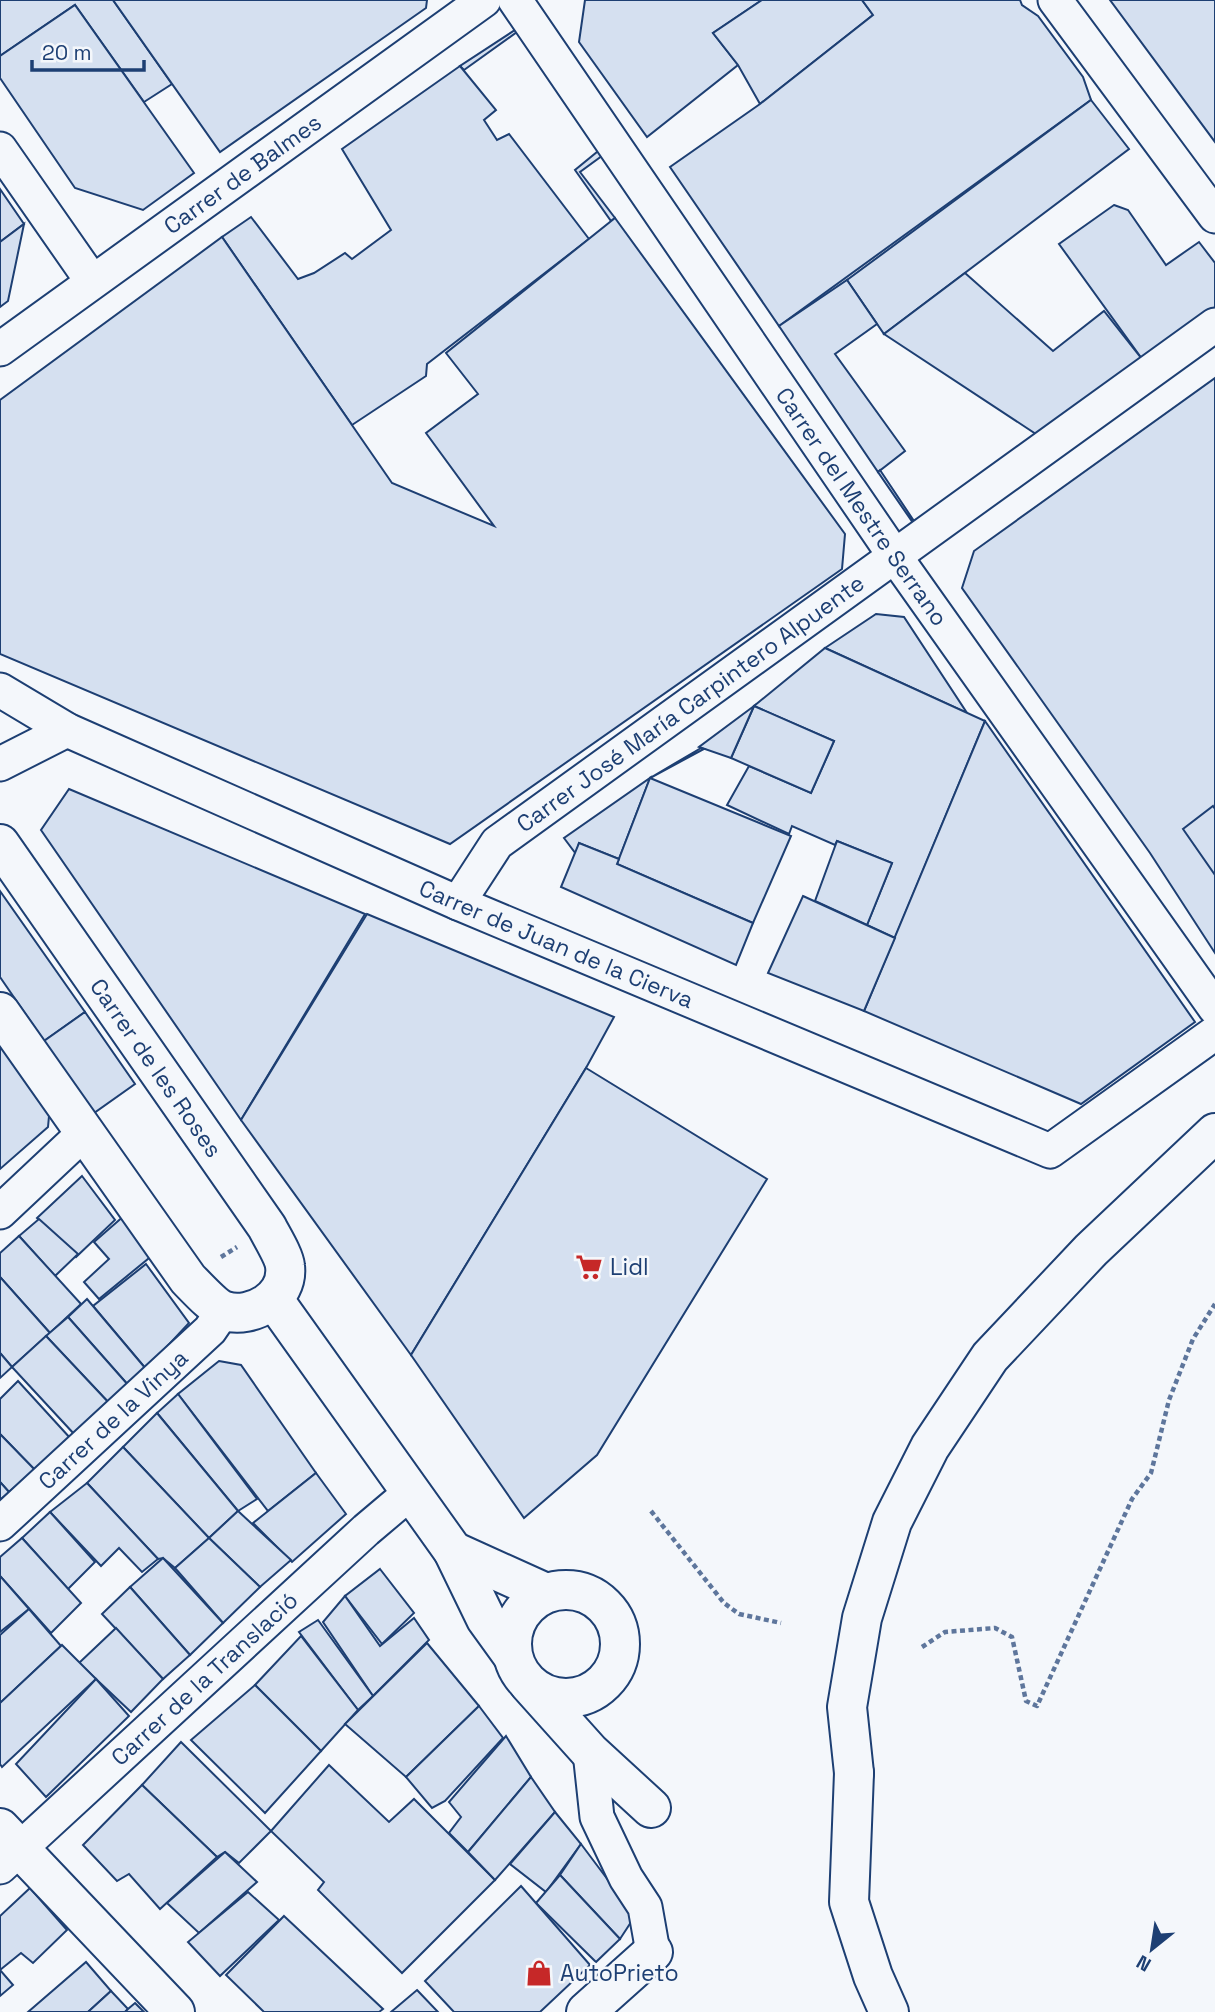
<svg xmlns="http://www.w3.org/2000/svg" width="1215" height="2012" font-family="'Space Grotesk',sans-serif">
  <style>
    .building { fill: #d5e0f0; stroke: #1d3f73; stroke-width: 2 }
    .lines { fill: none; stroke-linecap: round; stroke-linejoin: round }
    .minor-casing { stroke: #1d3f73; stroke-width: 37 }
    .tertiary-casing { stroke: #1d3f73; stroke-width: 42 }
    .secondary-casing { stroke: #1d3f73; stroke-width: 42 }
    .motorway-casing { stroke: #1d3f73; stroke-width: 42 }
    .path { stroke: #5e769c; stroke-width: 4.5; stroke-dasharray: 5 3.5; stroke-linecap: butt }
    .minor { stroke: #f4f7fb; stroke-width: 33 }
    .tertiary { stroke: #f4f7fb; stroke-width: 38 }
    .secondary { stroke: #f4f7fb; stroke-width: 38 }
    .motorway { stroke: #f4f7fb; stroke-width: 38 }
    .labels { text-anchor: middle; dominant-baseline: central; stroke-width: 5; stroke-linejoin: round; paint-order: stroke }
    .street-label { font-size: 23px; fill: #1d3f73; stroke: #f4f7fb }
    .poi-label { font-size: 23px; fill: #1d3f73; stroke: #f4f7fb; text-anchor: start }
  </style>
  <rect width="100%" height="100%" fill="#f4f7fb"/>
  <g class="building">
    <polygon points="0,0 113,0 172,84 144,102 75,5 0,56"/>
    <polygon points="113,0 427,0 426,8 220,152"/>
    <polygon points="585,0 762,0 713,33 738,65 647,137 579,42"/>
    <polygon points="762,0 862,0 873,15 760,104 738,65 713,33"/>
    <polygon points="862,0 1020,0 1022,5 1038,16 1083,77 1091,100 779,326 670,167 760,104 873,15"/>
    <polygon points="1110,0 1215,0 1215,142"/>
    <polygon points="75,5 194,173 143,210 75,188 0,78 0,56"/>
    <polygon points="524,24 610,150 580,172 615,218 611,221 575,170 603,147 524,27 464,70 460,66"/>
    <polygon points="460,66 496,110 484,120 497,140 509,134 589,239 427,364 426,376 352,425 222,237 251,217 298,279 314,273 345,253 352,259 391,230 342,149"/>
    <polygon points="1091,100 1129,149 884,334 847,280"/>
    <polygon points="0,189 24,224 0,242"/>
    <polygon points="1114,205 1128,210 1166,265 1199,242 1215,263 1215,307 1145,363 1059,244"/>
    <polygon points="615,218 845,534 842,569 450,844 0,654 0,400 222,237 392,483 494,526 426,433 478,394 446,353"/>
    <polygon points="24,224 8,301 0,307 0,242"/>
    <polygon points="965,273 1053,351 1104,311 1145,363 1042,438 884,334"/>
    <polygon points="847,280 877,324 835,354 905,451 878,472 779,326"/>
    <polygon points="1215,378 1215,953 1150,853 962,588 974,551"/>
    <polygon points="1042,438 913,523 878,472 880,470 914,521"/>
    <polygon points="876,614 904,617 967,713 825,648"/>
    <polygon points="825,648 985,721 895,938 867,925 892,863 837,841 835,845 792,826 789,834 727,805 749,766 811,793 834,741 754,706"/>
    <polygon points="754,706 834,741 811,793 731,758"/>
    <polygon points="754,706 731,758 699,747"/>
    <polygon points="985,721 1195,1022 1081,1104 864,1011"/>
    <polygon points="701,748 704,749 650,778"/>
    <polygon points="650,778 619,859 579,843 576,854 564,838"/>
    <polygon points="650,778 791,836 753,923 617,864"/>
    <polygon points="69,789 365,914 241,1120 41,830"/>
    <polygon points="1213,806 1215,809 1215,875 1183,829"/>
    <polygon points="837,841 892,863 867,925 815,901"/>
    <polygon points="579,843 619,859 617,864 753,923 736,965 561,887"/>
    <polygon points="0,891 85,1012 44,1041 0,977"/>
    <polygon points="803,896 895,938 864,1011 768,973"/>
    <polygon points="367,914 614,1017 586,1068 411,1355 241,1120"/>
    <polygon points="85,1012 135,1084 94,1113 44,1041"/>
    <polygon points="0,1037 50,1105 48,1127 0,1169"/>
    <polygon points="586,1068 767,1179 597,1455 524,1518 411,1355"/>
    <polygon points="82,1176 115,1220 76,1257 37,1218"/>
    <polygon points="125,1215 154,1254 99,1299 84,1282 109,1259 94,1242"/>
    <polygon points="39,1219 78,1254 55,1276 19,1236"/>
    <polygon points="19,1236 81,1304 50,1333 0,1277 0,1253"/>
    <polygon points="146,1264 189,1323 146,1369 93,1306"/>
    <polygon points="0,1277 50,1333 12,1367 0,1353"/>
    <polygon points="87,1299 146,1369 129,1386 68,1317"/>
    <polygon points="68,1317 129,1386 110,1404 46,1336"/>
    <polygon points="46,1336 110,1404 75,1435 12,1367"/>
    <polygon points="0,1353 12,1367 0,1378"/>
    <polygon points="219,1361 241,1365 316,1473 268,1511 178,1394"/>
    <polygon points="18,1381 71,1439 35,1470 0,1434 0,1399"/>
    <polygon points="178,1394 257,1499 238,1511 157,1413"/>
    <polygon points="157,1413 238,1511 209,1538 123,1447"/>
    <polygon points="0,1434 35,1470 9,1492 0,1482"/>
    <polygon points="123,1447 209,1538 175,1568 163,1558 158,1559 87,1483"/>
    <polygon points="316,1473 346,1514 292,1562 253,1523"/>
    <polygon points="0,1482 9,1492 0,1500"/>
    <polygon points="87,1483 158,1559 142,1572 119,1548 101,1566 50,1512"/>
    <polygon points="238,1511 291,1560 260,1587 209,1538"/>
    <polygon points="50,1512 95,1562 68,1589 22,1538"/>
    <polygon points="22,1538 81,1603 51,1633 0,1576 0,1557"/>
    <polygon points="209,1538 260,1587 223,1623 175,1568"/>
    <polygon points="163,1558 223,1623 190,1655 130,1587"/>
    <polygon points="380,1569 414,1613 382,1644 345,1596"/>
    <polygon points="0,1576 29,1609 0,1632"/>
    <polygon points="130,1587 190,1655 163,1679 102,1614"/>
    <polygon points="345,1596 380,1646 414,1618 429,1640 373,1696 323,1622"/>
    <polygon points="29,1609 61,1646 0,1703 0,1635"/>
    <polygon points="318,1620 373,1696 358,1710 299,1632"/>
    <polygon points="116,1628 163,1679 131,1712 79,1663"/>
    <polygon points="301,1636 358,1710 321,1751 255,1685"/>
    <polygon points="427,1643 479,1706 406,1777 345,1724"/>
    <polygon points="62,1645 96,1679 2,1767 0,1764 0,1703"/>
    <polygon points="96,1679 129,1716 46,1797 16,1764"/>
    <polygon points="255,1685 321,1751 265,1813 191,1740"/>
    <polygon points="479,1706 503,1738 445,1801 432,1808 406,1777"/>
    <polygon points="506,1736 531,1777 468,1852 449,1833 461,1817 449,1802"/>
    <polygon points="181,1742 271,1831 239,1863 225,1852 217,1857 142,1785"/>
    <polygon points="329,1765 389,1822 414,1799 495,1880 402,1973 318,1890 324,1882 271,1831"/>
    <polygon points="531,1777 555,1812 495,1880 468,1852"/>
    <polygon points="142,1785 217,1857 160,1909 129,1874 117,1881 83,1845"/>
    <polygon points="555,1812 581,1844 546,1892 510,1864"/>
    <polygon points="581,1844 635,1916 620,1939 560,1875"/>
    <polygon points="225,1852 257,1882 199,1933 167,1903"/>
    <polygon points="560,1875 620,1939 596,1962 536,1903"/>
    <polygon points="521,1886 590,1965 540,2012 454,2012 425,1981"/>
    <polygon points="30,1888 67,1930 33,1963 21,1953 0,1970 13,1985 0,1996 0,1916"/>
    <polygon points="248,1892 279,1920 220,1976 188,1942"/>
    <polygon points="284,1916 383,2009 379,2012 264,2012 226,1975"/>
    <polygon points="86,1962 111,1991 88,2012 28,2012"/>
    <polygon points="417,1990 438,2012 391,2012"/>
    <polygon points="111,1991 128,2009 125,2012 88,2012"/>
    <polygon points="135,2003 144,2012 125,2012 128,2009"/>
  </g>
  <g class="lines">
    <g class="minor-casing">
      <g id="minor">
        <path id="s1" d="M515,0L894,555L1215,1008"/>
        <polyline points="1055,0 1215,216"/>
        <polyline points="0,149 92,281"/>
        <path id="s2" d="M0,349L484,0"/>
        <path id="s3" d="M0,690L67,730L458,903L1050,1151L1215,1033"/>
        <polyline points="0,764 67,730"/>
        <path id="s4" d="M458,903L497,843L1215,325"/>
        <polyline points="0,1212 84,1133"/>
        <path id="s5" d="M0,1524L210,1330L223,1311"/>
        <polyline points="590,1752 597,1817 626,1878 645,1907 653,1952"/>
        <path id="s6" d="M0,1867L366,1530L411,1492"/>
      </g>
    </g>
    <g class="tertiary-casing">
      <g id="tertiary">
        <polyline points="529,1684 590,1752 651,1808"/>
        <polyline points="586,2012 653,1952"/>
      </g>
    </g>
    <g class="secondary-casing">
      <g id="secondary">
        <path id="s7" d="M0,844L267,1227C272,1237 284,1256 285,1266C289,1298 252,1319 225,1311C215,1308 196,1287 188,1279L0,1012"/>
        <polyline points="274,1300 453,1551 486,1619 512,1655"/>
        <polyline points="453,1551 546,1593"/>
        <circle cx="566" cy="1644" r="54"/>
        <polyline points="854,1773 849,1902 873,1976 889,2012"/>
        <polyline points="0,1828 175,2012"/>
      </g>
    </g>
    <g class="motorway-casing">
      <polyline id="motorway" points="854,1773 847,1707 862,1618 892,1522 930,1447 990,1357 1091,1250 1215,1133"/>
    </g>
    <g class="path">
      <polyline points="221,1257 237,1247"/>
      <polyline points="651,1511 724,1603 739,1614 781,1623"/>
      <polyline points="922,1647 945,1632 995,1628 1012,1637 1026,1701 1037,1706 1132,1499 1151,1473 1169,1400 1193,1339 1215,1304"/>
    </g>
    <use href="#minor" class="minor"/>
    <use href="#tertiary" class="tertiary"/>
    <use href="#secondary" class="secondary"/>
    <use href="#motorway" class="motorway"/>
  </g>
  <defs>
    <g id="supermarket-bare" transform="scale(2.1)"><path d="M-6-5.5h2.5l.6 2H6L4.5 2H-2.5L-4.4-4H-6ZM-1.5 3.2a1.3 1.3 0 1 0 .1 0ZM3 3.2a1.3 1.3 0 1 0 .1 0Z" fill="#c62828" stroke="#f4f7fb" stroke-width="2.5" paint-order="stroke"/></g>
    <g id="shop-bare" transform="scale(2.1)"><path d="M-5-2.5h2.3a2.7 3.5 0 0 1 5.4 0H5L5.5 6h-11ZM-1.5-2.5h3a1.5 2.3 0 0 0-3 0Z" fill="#c62828" stroke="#f4f7fb" stroke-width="2.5" paint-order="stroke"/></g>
  </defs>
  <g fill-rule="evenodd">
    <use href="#supermarket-bare" x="589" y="1267"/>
    <use href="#shop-bare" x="539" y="1973"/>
  </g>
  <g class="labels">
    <g class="street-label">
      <text stroke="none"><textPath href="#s2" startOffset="299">Carrer de Balmes</textPath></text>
      <text stroke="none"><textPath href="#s1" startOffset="614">Carrer del Mestre Serrano</textPath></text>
      <text stroke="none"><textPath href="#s4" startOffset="310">Carrer José María Carpintero Alpuente</textPath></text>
      <text stroke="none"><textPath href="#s3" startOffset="612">Carrer de Juan de la Cierva</textPath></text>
      <text stroke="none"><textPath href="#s7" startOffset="273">Carrer de les Roses</textPath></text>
      <text stroke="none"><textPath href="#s5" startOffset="154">Carrer de la Vinya</textPath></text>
      <text stroke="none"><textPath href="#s6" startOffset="278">Carrer de la Translació</textPath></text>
    </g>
    <g class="poi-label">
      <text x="610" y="1267">Lidl</text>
      <text x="560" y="1973">AutoPrieto</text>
    </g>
  </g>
  <g transform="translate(1152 1949) rotate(210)" stroke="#f4f7fb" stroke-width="5" paint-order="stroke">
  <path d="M0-5L12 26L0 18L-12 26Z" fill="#1d3f73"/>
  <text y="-10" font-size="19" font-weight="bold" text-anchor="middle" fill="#1d3f73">N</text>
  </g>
  <path d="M32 60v10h112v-10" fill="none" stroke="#1d3f73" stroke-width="3.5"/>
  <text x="42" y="60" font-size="21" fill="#1d3f73" stroke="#f4f7fb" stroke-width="5" paint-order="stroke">20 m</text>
</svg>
